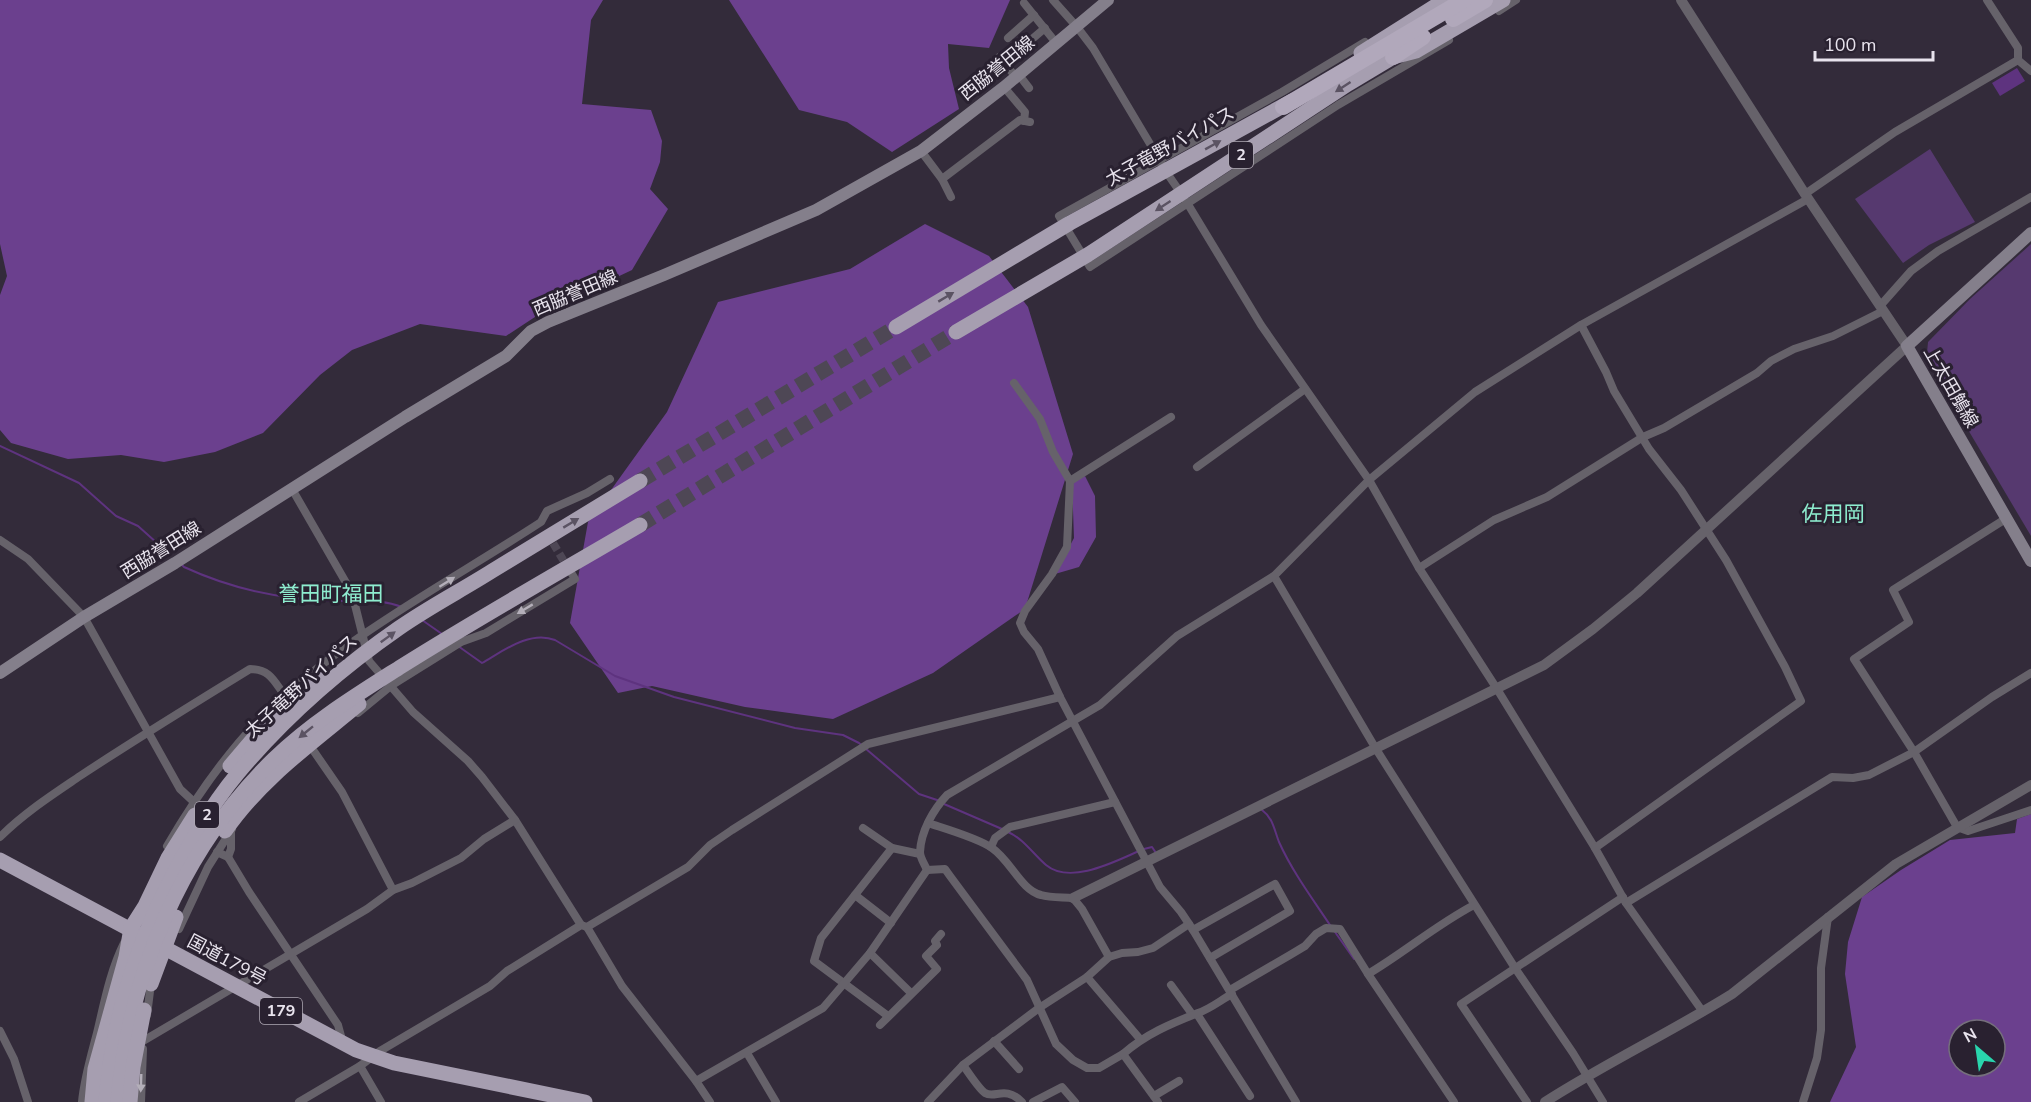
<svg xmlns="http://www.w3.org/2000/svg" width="2031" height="1102" font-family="'Nunito Sans','Noto Sans JP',sans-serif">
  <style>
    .green { fill: #56396f }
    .forest { fill: #6b408e; fill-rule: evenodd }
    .water { fill: #5e337f }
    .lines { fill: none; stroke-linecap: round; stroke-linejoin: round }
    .stream { stroke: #5e337f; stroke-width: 2 }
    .minor-tunnel { stroke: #4e4755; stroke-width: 8; stroke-dasharray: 8 4; stroke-linecap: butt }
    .trunk-tunnel { stroke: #4e4755; stroke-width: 15; stroke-dasharray: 15 8; stroke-linecap: butt }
    .minor { stroke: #66626a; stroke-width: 8 }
    .tertiary { stroke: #66626a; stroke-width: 10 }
    .secondary { stroke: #847f8b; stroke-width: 12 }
    .trunk { stroke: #a69eb0; stroke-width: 15 }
    .motorway { stroke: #b1a8bb; stroke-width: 16 }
    .oneway { fill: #5b5363 }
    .oneway2 { fill: #b4afb9 }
    .labels { text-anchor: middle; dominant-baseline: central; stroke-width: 6; stroke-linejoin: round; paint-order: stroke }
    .shield { fill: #292130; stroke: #afa9b4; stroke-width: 1.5 }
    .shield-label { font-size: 16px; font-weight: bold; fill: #e8e3ed }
    .street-label { font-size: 18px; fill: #e8e3ed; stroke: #292130 }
    .quarter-label { font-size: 21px; fill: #8eedcf; stroke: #292130 }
  </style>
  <rect width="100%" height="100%" fill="#332b3a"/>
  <g class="green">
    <polygon points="1930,149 1975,222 1929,245 1903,263 1855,199"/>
    <polygon points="2031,244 2031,536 1967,428 1927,353 1928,342 1970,299"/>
  </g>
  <g class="forest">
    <polygon points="0,0 603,0 591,20 582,104 651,110 662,141 660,162 650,189 668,209 632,270 541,313 506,336 420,324 352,350 320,375 263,433 215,452 164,462 121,455 68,459 11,443 0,430 0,295 7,276 0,244"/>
    <polygon points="729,0 1010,0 989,48 948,44 949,68 959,109 892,152 847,122 799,110"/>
    <polygon points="925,224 989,256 1028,307 1073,454 1025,609 933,673 833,719 745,707 652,686 618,693 570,623 588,522 667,412 718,302 850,269"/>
    <polygon points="1085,476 1095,496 1096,537 1079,567 1055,574 1074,538 1072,482"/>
    <path d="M2031,814V1102H1830L1856,1047L1845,974L1848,942L1862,897L1901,870L1950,840L2015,833L2017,819ZM1959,1030H1995V1066H1959Z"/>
  </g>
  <polygon class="water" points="2017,68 2025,81 2000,96 1992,83"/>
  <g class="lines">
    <g class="stream">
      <polyline points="0,446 79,483 116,516 138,526 157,543"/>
      <path d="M181,564L184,567C236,591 294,602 352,601"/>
      <path d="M358,601C373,601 387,601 402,607"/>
      <polyline points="422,620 442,634"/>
      <path d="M458,646L482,663C503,651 530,630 555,640L615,676L674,697L795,728L843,735L859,743L919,794L940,801"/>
      <polyline points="944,804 1002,829"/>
      <path d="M1262,810C1273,818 1274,829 1279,842C1292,871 1312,898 1330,925"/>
      <path d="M1008,832C1024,839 1033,854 1046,865C1070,885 1114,862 1139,851"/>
      <polyline points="1144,849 1152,847 1156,853"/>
      <polyline points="1335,932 1354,959"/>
    </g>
    <polyline class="minor-tunnel" points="547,533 568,568"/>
    <g class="trunk-tunnel">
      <polyline points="640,481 896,327"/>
      <polyline points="640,525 956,332"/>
    </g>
    <g class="minor">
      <polyline points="1053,0 1077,27 1093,48 1162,164"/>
      <polyline points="1987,0 2018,48 2018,60 2031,71"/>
      <polyline points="1024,3 1057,44"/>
      <polyline points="1499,11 1516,0"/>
      <polyline points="1008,38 1034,15"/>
      <polyline points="1365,42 1282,92 1059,216 1090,267 1338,105 1449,40"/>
      <polyline points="999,57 1016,77"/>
      <polyline points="1004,63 1045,28"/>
      <polyline points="1019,75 1029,88"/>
      <polyline points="1004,87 1025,112 1024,121"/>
      <polyline points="921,151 942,179 951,197"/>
      <polyline points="1169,176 1178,189"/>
      <polyline points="942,179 1020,120 1030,122"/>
      <polyline points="1805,194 1895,132 2018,60"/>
      <polyline points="1186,201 1261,325 1369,480 1419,568 1497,689 1595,848 1626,903 1703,1012"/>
      <polyline points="1880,306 1911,271 1938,251 2031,197"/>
      <polyline points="1581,325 1606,372 1614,391 1649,449 1681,490 1726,560 1785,667 1801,701 1595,848"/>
      <polyline points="1014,383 1040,419 1053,452 1070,481"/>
      <polyline points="1171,417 1070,481 1067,547 1052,574 1025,611 1020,623 1024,632 1038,649 1060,697 1160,887 1181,912 1193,930 1296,1102"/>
      <polyline points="1197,467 1305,389"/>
      <polyline points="292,489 352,593 369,661 413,712 468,761 482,777 515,820 581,925"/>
      <polyline points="2007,518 1893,590 1909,622 1854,659 1914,752 1957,827 1968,831 2031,810"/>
      <polyline points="0,540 28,559 84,617 180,789 194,802"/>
      <polyline points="1419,568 1494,520 1547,497 1643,437 1664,428 1757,373 1771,361 1794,349 1833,336 1883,311"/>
      <polyline points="1274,576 1376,749 1515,968 1573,1053 1603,1102"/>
      <polyline points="358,713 392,685 461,642 486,633 575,579 572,574"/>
      <polyline points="313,750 342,792 393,890"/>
      <path d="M928,823C946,829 978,838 992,848C1011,861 1021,890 1041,895C1051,898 1063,897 1073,898L1082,909L1109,957"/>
      <polyline points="863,828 892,848 920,854"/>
      <path d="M0,837C24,813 52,795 80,776C136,739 193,704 250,669C270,669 274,681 285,696"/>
      <path d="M167,846C195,798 228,750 268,711C348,634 449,582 541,522L547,511L587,493L610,479"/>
      <polyline points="991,847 995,838 1010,827 1115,802"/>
      <polyline points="217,852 228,857 231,849 231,831"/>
      <polyline points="228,857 249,892 338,1025 341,1036 339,1043"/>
      <path d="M927,870C925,865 920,858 920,852C921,831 933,810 947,795L1100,705L1177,636L1274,576L1369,480L1475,392L1581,325L1808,199"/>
      <polyline points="927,870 945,869 950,876 1027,980 1056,1044 1073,1060 1087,1068 1099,1068 1123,1054 1158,1102"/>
      <polyline points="855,895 891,923"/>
      <polyline points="1626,903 1832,777 1853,778 1869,775 1914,752 1992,697 2031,673"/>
      <polyline points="587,927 622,986 696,1081 710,1102"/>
      <polyline points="179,929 208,867 232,829"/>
      <polyline points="1193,930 1275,884 1290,911 1210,958"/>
      <polyline points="870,953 911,993"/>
      <polyline points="1368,974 1454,1102"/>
      <polyline points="1087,977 1140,1039"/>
      <polyline points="1171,985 1192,1014"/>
      <path d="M1230,990L1290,955L1305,946L1316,934L1326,928L1340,929L1368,974C1405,952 1436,925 1474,905"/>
      <polyline points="1197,1014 1250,1096"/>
      <polyline points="147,1015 151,983"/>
      <polyline points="888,1016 814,961 821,938 892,848"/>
      <polyline points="880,1025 937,969 926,956 937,945 935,941 941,934"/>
      <polyline points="0,1031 14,1059 28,1102"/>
      <polyline points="143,1041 367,909 393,890 412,883 461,858 484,839 515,820"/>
      <polyline points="994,1041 1019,1069"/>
      <polyline points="747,1053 776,1102"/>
      <path d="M1123,1054C1146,1034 1170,1024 1198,1013C1210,1009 1221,1000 1232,994"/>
      <path d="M963,1065C968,1072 979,1089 985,1093C995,1099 1005,1085 1022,1102"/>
      <polyline points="360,1066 381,1102"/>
      <polyline points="696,1081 823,1008 870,953 927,870"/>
      <polyline points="1154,1096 1179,1081"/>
      <path d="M82,1102C84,1079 91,1056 97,1033C104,1004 110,971 124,943"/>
      <polyline points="141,1102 143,1049"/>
      <polyline points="299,1102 360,1066 380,1051 490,986 507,971 581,925 587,927 688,867 710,845 732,830 868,744 1060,697"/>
      <polyline points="928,1102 963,1065 1039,1008 1087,977 1109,957 1122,953 1138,952 1153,948 1189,924"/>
      <polyline points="1033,1102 1062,1087 1075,1102"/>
      <polyline points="1527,1102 1461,1004 1623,897"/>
      <polyline points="1803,1102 1817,1058 1821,1030 1821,968 1828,917"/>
    </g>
    <g class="tertiary">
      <polyline points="1073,898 1544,665 1593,629 1637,593 1907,346 1805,194 1681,0"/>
      <path d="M1545,1102C1606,1063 1671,1032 1732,994L1896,864L2031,785"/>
    </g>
    <g class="secondary">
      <polyline points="2031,233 1907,346 2031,561"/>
      <polyline points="0,673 84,617 175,563 405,417 506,356 531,331 548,322 664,275 816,210 921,151 1004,87 1108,0"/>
    </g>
    <g class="trunk">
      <polyline points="1361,53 1445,0"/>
      <polyline points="896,327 1070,223 1292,101"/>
      <polyline points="956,332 1089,254 1348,84 1393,57 1416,51 1503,0"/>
      <polyline points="230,766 265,725 320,678"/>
      <path d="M225,831C260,780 312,743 359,704"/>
      <polyline points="0,860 356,1050 394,1063 585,1102"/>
      <polyline points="151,984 176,917"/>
      <polyline points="92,1102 95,1069 126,957 131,928 145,906 168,858 195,815"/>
      <path d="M106,1102C111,1029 133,954 166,889C187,848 208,809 238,773C284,718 340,669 399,628C429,607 462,590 492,571C542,541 591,511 640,481"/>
      <path d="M118,1102C128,976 183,847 274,759C312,722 358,694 402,666C480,617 560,572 640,525"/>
      <polyline points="130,1102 133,1067 144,1010"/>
    </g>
    <g class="motorway">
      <polyline points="1453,19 1485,0"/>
      <polyline points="1393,57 1423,37"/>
      <polyline points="1283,107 1464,0"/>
    </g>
  </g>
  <defs><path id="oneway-solid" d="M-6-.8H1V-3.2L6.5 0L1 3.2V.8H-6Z" transform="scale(1.5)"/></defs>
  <g class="oneway">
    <use href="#oneway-solid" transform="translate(1343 87) rotate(147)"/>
    <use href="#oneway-solid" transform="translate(1213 145) rotate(-29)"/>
    <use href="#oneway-solid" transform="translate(1163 206) rotate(147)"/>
    <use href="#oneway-solid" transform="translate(946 297) rotate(-31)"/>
    <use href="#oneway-solid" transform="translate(571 523) rotate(-31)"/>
    <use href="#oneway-solid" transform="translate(388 637) rotate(-36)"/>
    <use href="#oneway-solid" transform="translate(306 732) rotate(141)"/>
  </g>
  <g class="oneway2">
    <use href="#oneway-solid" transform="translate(447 582) rotate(-32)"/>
    <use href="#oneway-solid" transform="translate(525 609) rotate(149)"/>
    <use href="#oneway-solid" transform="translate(141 1083) rotate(92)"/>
  </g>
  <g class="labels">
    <g class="shield">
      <rect x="1229" y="142" width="24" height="26" rx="4.5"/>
      <rect x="195" y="802" width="24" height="26" rx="4.5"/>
      <rect x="260" y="998" width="42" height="26" rx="4.5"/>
    </g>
    <g class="shield-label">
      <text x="1241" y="155">2</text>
      <text x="207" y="815">2</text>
      <text x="281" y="1011">179</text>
    </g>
    <g class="street-label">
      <text transform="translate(997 68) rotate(-39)">西脇誉田線</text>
      <text transform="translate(1170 146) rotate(-29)">太子竜野バイパス</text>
      <text transform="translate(575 293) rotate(-23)">西脇誉田線</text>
      <text transform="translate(1951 387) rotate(60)">上太田鵤線</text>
      <text transform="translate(161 550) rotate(-32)">西脇誉田線</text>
      <text transform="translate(301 686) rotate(-42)">太子竜野バイパス</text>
      <text transform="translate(227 960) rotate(28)">国道179号</text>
    </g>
    <g class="quarter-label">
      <text x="1833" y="514">佐用岡</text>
      <text x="331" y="594">誉田町福田</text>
    </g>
  </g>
  <g transform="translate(1977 1048) rotate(331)"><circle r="28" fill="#292130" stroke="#756f7c" stroke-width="1.5"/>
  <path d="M0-4.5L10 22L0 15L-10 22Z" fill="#29d5ad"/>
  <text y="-9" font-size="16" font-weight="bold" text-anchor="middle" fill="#e8e3ed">N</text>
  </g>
  <path d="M1815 51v9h118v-9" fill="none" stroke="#e8e3ed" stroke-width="3"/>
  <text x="1824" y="51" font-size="18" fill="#e8e3ed" stroke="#292130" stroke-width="4.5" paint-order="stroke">100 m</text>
</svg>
